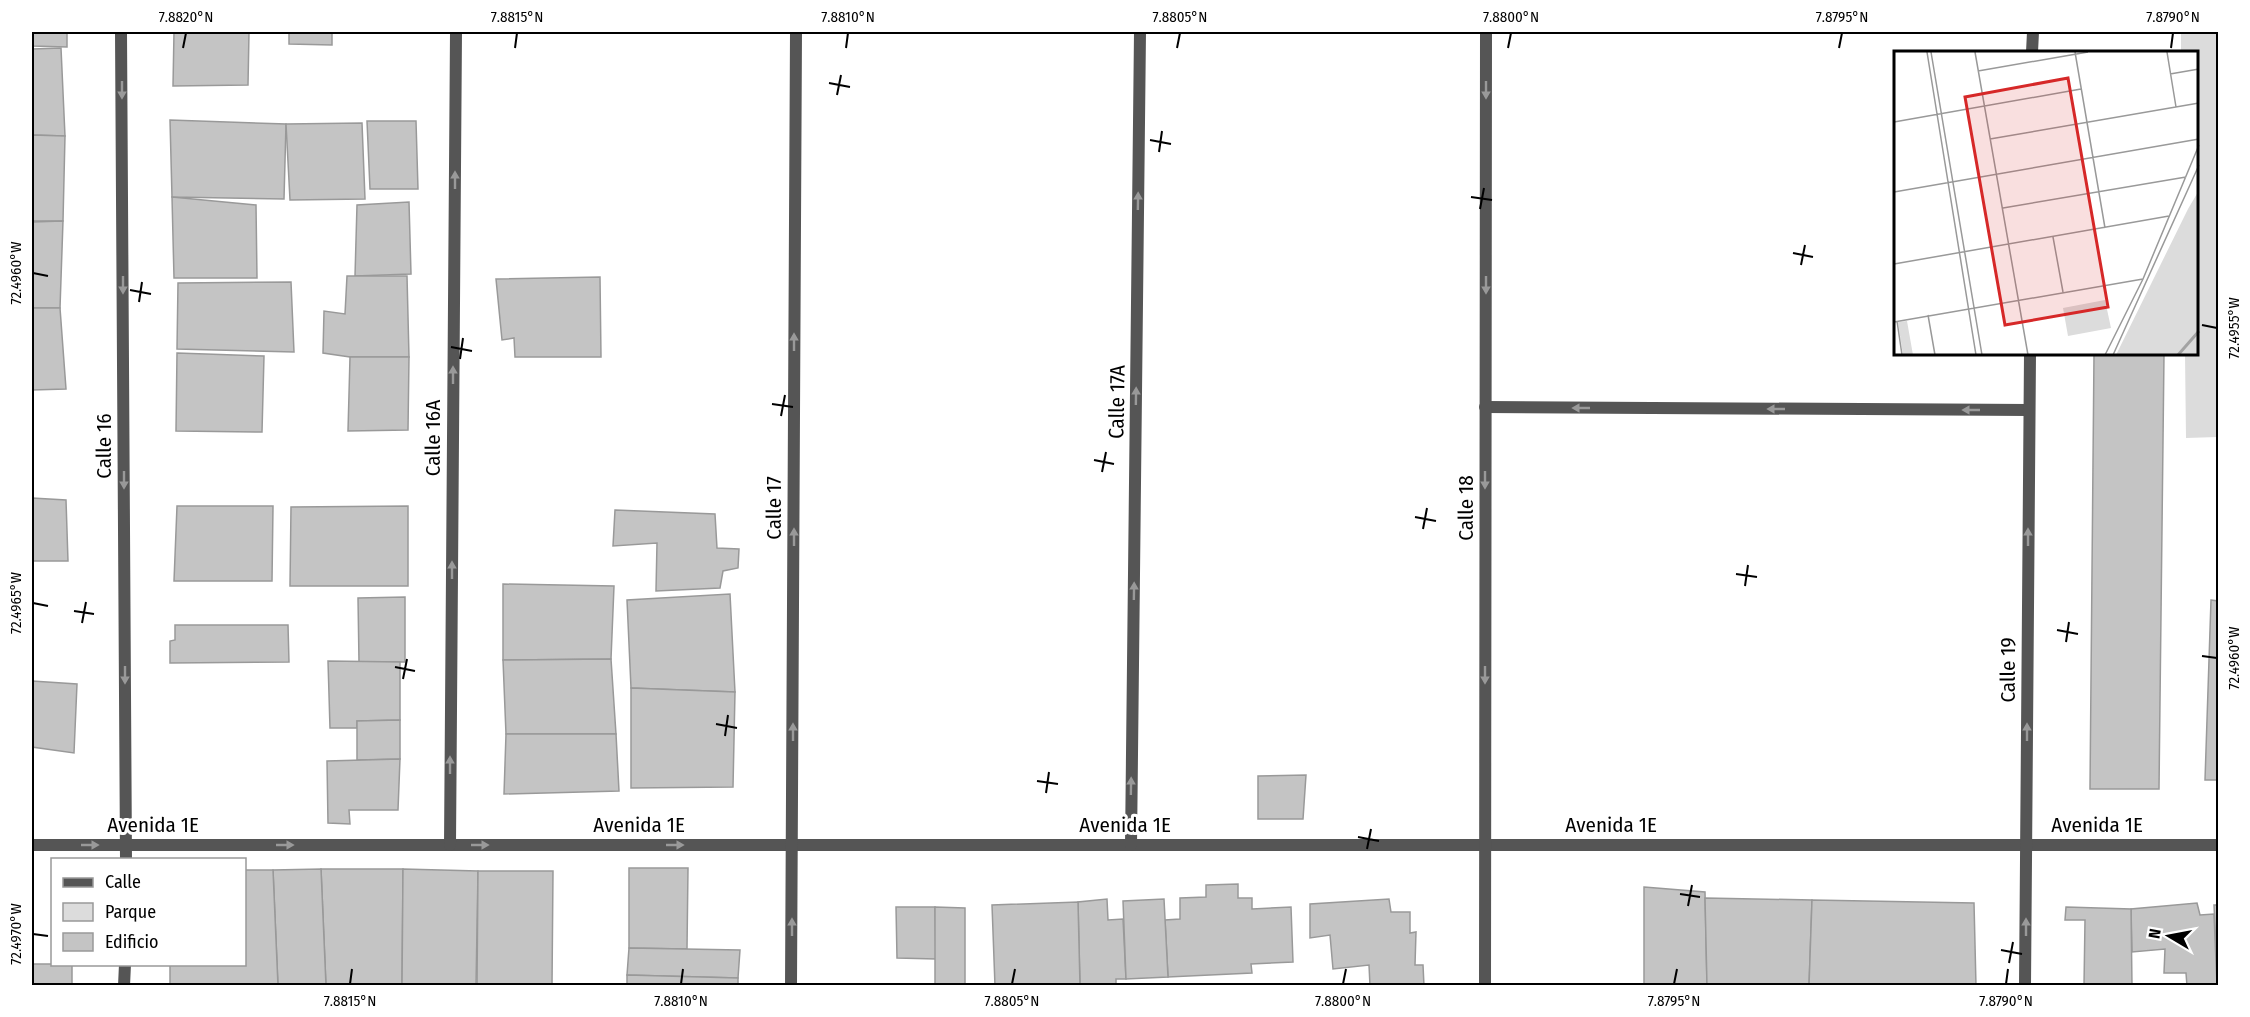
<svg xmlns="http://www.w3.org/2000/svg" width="2250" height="1017" font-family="'Fira Sans Condensed',sans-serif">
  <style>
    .green { fill: #dcdcdc }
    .building { fill: #c4c4c4; stroke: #999; stroke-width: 1.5 }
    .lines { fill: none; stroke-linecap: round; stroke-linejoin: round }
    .street { stroke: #555; stroke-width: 12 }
    .oneway { fill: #999 }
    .ticks { fill: none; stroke: #000; stroke-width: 2 }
    .labels { text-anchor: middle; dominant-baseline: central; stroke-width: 6; stroke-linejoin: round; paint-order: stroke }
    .street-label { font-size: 21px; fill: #000; stroke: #fff }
    .inset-river { fill: none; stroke: #a3a3a3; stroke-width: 3 }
    .inset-road { fill: none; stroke: #999; stroke-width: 1.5 }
    .view { fill: #d62828; fill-opacity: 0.15; stroke: #d62828; stroke-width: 3 }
    .inset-edge { fill: none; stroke: #000; stroke-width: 3 }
    .neatline { fill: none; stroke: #000; stroke-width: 2 }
    .ticks-label { font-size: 15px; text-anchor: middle; fill: #000 }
  </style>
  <rect width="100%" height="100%" fill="#fff"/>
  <polygon class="green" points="2181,32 2218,32 2218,437 2186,438 2185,354 2198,354 2198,52 2181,52"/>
  <g class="building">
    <polygon points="32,32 67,32 67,47 32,46"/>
    <polygon points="174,32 249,32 248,85 173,86"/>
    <polygon points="289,32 332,32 332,45 289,44"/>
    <polygon points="61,48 65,136 32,135 32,49"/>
    <polygon points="170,120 286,124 284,199 172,197"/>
    <polygon points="367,121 416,121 418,189 370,189"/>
    <polygon points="362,123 365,199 290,200 286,124"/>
    <polygon points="32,135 65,136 63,221 32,221"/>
    <polygon points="172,197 256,205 257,278 174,278"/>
    <polygon points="409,202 411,274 355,276 357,205"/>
    <polygon points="63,221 60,308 32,308 32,222"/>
    <polygon points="347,276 407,276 409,357 350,357 323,353 324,311 345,314"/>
    <polygon points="600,277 601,357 515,357 514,338 502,340 496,279"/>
    <polygon points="291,282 294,352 177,349 178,283"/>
    <polygon points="32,308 60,308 66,389 32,390"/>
    <polygon points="177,353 264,356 262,432 176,431"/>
    <polygon points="2094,354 2164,354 2159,789 2090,789"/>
    <polygon points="350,357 409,357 408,430 348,431"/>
    <polygon points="32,498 66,500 68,561 32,561"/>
    <polygon points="177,506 273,506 272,581 174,581"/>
    <polygon points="408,506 408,586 290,586 291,507"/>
    <polygon points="615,510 715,514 717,548 739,549 738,568 723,571 720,588 656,591 657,543 613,546"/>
    <polygon points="503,584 614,586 611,659 503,660"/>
    <polygon points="730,594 735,692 631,688 627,600"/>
    <polygon points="405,597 405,662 359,662 358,598"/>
    <polygon points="2211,600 2218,601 2218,780 2205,780"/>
    <polygon points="175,625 288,625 289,662 170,663 170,641 175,640"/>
    <polygon points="611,659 616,734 506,734 503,660"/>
    <polygon points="328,661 400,662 400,720 357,721 357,728 330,728"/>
    <polygon points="32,681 77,684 74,753 32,747"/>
    <polygon points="631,688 735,692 733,787 631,788"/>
    <polygon points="400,720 400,759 357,760 357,721"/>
    <polygon points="506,734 616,734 619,791 504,794"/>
    <polygon points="400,759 398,810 349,810 350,824 328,823 327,761"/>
    <polygon points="1306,775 1303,819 1258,819 1258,776"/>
    <polygon points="629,868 688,868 687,949 629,948"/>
    <polygon points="321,869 403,869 402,986 326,986"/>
    <polygon points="321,869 326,986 278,986 273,870"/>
    <polygon points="403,869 478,871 476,986 402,986"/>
    <polygon points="244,870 273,870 278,986 170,986 170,964 244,964"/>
    <polygon points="478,871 553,871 552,986 477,986"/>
    <polygon points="1238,884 1238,898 1252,898 1252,909 1291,907 1293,962 1251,964 1252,973 1168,977 1165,920 1180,919 1180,898 1206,897 1206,885"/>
    <polygon points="1644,887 1705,892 1707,986 1644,986"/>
    <polygon points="1705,898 1812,900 1809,986 1707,986"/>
    <polygon points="1107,899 1108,920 1123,919 1126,979 1116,979 1116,986 1080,986 1078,902"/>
    <polygon points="1164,899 1168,977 1126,979 1123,901"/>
    <polygon points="1389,899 1391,912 1410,912 1410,933 1416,932 1415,965 1423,965 1424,986 1370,986 1369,965 1333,969 1330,935 1310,938 1310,904"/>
    <polygon points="1812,900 1974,903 1976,986 1809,986"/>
    <polygon points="1078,902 1080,986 995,986 992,905"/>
    <polygon points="2197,903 2200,915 2214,914 2217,986 2187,986 2186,973 2164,973 2165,949 2132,952 2131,909"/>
    <polygon points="2214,905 2218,905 2218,966 2217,966"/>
    <polygon points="896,907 935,907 936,959 897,958"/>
    <polygon points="935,907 965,908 965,986 935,986"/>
    <polygon points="2066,907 2131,909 2132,986 2084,986 2085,920 2065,920"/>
    <polygon points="629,948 740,950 738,978 627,975"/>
    <rect x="32" y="964" width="40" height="22"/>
    <polygon points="627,975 738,978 738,986 627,986"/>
  </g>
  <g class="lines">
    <g class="street">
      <polyline points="121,32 126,860"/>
      <polyline points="2032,52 2033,32"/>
      <polyline points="1485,407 2029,410"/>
      <polyline points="32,845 2218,845"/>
      <polyline points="450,845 456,32"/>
      <polyline points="1131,845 1140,32"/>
      <polyline points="124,986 125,964"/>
      <polyline points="791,986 796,32"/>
      <polyline points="1485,986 1486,32"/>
      <polyline points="2025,986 2030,354"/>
    </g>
  </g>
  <defs><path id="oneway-solid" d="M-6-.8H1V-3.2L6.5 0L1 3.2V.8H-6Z" transform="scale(1.5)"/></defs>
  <g class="oneway">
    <use href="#oneway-solid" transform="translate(122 90) rotate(90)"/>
    <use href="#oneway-solid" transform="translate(1486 90) rotate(90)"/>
    <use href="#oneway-solid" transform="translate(455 180) rotate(-90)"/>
    <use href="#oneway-solid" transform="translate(1138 201) rotate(-89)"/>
    <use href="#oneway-solid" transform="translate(123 285) rotate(90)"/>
    <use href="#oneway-solid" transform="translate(1486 285) rotate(90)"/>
    <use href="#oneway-solid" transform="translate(794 342) rotate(-90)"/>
    <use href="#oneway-solid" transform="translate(453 375) rotate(-90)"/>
    <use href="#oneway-solid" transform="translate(1136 396) rotate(-89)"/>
    <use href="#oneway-solid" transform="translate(1581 408) rotate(-180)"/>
    <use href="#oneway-solid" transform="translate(1776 409) rotate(-180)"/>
    <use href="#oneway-solid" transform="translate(1971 410) rotate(-180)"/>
    <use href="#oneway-solid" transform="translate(124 480) rotate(90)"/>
    <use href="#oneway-solid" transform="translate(1485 480) rotate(90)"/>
    <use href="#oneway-solid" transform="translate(794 537) rotate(-90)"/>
    <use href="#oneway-solid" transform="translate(2028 537) rotate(-90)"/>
    <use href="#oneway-solid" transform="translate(452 570) rotate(-90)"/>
    <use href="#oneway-solid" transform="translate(1134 591) rotate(-89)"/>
    <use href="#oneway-solid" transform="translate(125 675) rotate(90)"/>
    <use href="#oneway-solid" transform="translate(1485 675) rotate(90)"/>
    <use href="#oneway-solid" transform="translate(793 732) rotate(-90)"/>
    <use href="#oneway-solid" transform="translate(2027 732) rotate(-90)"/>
    <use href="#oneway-solid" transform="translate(450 765) rotate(-90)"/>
    <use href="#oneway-solid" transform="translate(1131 786) rotate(-89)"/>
    <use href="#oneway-solid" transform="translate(90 845)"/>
    <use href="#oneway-solid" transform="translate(285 845)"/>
    <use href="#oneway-solid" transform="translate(480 845)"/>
    <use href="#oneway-solid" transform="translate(675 845)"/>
    <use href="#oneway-solid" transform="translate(792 927) rotate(-90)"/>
    <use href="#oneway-solid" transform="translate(2026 927) rotate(-90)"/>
  </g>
  <path class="ticks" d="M183,48L186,33M515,48L517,33M846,48L848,33M1177,48L1180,33M1508,48L1511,33M1839,48L1842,33M2171,48L2173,33M829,83L850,87M837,95L841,75M1150,140L1171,144M1159,152L1162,131M1471,197L1492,200M1480,209L1484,188M1793,253L1813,257M1801,265L1805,245M33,273L48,276M130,290L151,294M139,302L142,282M2202,325L2217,328M451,347L472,351M460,359L463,338M772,404L793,407M781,416L785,395M1094,460L1114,464M1102,472L1106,452M1415,517L1436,521M1423,529L1427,508M1736,574L1757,577M1745,586L1748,565M33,603L48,606M74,611L94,614M82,623L86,602M2057,630L2078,634M2066,642L2069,622M2202,656L2217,658M395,667L415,671M403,679L407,659M716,724L737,728M725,736L728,715M1037,781L1058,784M1046,793L1049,772M1358,837L1379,841M1367,849L1371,829M1680,894L1700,897M1688,906L1692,885M33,934L48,936M2001,950L2022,954M2009,963L2013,942M350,984L352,969M681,984L683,969M1012,984L1015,969M1343,984L1346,969M1674,984L1677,969M2006,984L2008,969"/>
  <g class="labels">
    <g class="street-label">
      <text transform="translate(1117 402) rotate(-89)">Calle 17A</text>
      <text transform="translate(433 438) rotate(-90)">Calle 16A</text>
      <text transform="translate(104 446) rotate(-90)">Calle 16</text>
      <text transform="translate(774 508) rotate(-90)">Calle 17</text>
      <text transform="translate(1466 508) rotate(-90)">Calle 18</text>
      <text transform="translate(2008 670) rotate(-90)">Calle 19</text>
      <text x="153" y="825">Avenida 1E</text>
      <text x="639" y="825">Avenida 1E</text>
      <text x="1125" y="825">Avenida 1E</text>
      <text x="1611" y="825">Avenida 1E</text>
      <text x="2097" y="825">Avenida 1E</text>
    </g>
  </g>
  <g transform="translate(1894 51)">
    <rect width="304" height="304" fill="#fff"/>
    <path d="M304,141V304H222L294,158ZM211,249L217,277L174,285L169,257ZM13,270L19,304H9L4,271Z" fill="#dcdcdc"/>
    <path class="inset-river" d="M284,304L305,280"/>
    <path class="inset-road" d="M33,1L82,304M37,1L88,304M81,1L134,304M181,1L211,177M273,1L282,56M84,20L194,1M276,23L305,18M0,71L187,38M96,88L305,52M0,141L305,88M109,157L292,126M159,186L169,241M0,213L275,165M34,264L41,304M3,270L8,304M0,271L249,228M211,304L249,228L305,94M219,304L305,114"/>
    <path class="view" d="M174,27L214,256L111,274L71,46Z"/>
    <rect width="304" height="304" class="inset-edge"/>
  </g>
  <rect width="2250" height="1017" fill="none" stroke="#ffffff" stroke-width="66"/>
  <rect x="51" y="858" width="195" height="108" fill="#ffffff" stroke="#999999" stroke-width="1.5"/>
  <rect x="63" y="878" width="30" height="9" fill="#555555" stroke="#999999" stroke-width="1.5"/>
  <text x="105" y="888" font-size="18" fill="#000000">Calle</text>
  <rect x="63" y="903" width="30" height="18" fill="#dcdcdc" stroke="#999999" stroke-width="1.5"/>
  <text x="105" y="918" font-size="18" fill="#000000">Parque</text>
  <rect x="63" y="933" width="30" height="18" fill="#c4c4c4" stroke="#999999" stroke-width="1.5"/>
  <text x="105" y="948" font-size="18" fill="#000000">Edificio</text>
  <g transform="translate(2169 936) rotate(280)" stroke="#ffffff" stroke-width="4.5" paint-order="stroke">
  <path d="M0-4.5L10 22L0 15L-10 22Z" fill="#000000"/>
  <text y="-9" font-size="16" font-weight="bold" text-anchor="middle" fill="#000000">N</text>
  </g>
  <rect x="33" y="33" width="2184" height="951" class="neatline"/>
  <g class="ticks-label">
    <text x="186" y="22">7.8820°N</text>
    <text x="517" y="22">7.8815°N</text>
    <text x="848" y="22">7.8810°N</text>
    <text x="1180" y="22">7.8805°N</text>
    <text x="1511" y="22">7.8800°N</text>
    <text x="1842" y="22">7.8795°N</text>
    <text x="2173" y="22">7.8790°N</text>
    <text transform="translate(16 273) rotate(-90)" y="5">72.4960°W</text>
    <text transform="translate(2234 328) rotate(-90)" y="5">72.4955°W</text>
    <text transform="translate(16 603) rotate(-90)" y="5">72.4965°W</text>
    <text transform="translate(2234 658) rotate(-90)" y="5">72.4960°W</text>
    <text transform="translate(16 934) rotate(-90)" y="5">72.4970°W</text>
    <text x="350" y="1006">7.8815°N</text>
    <text x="681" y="1006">7.8810°N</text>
    <text x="1012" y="1006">7.8805°N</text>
    <text x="1343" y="1006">7.8800°N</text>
    <text x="1674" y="1006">7.8795°N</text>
    <text x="2006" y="1006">7.8790°N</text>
  </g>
</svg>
